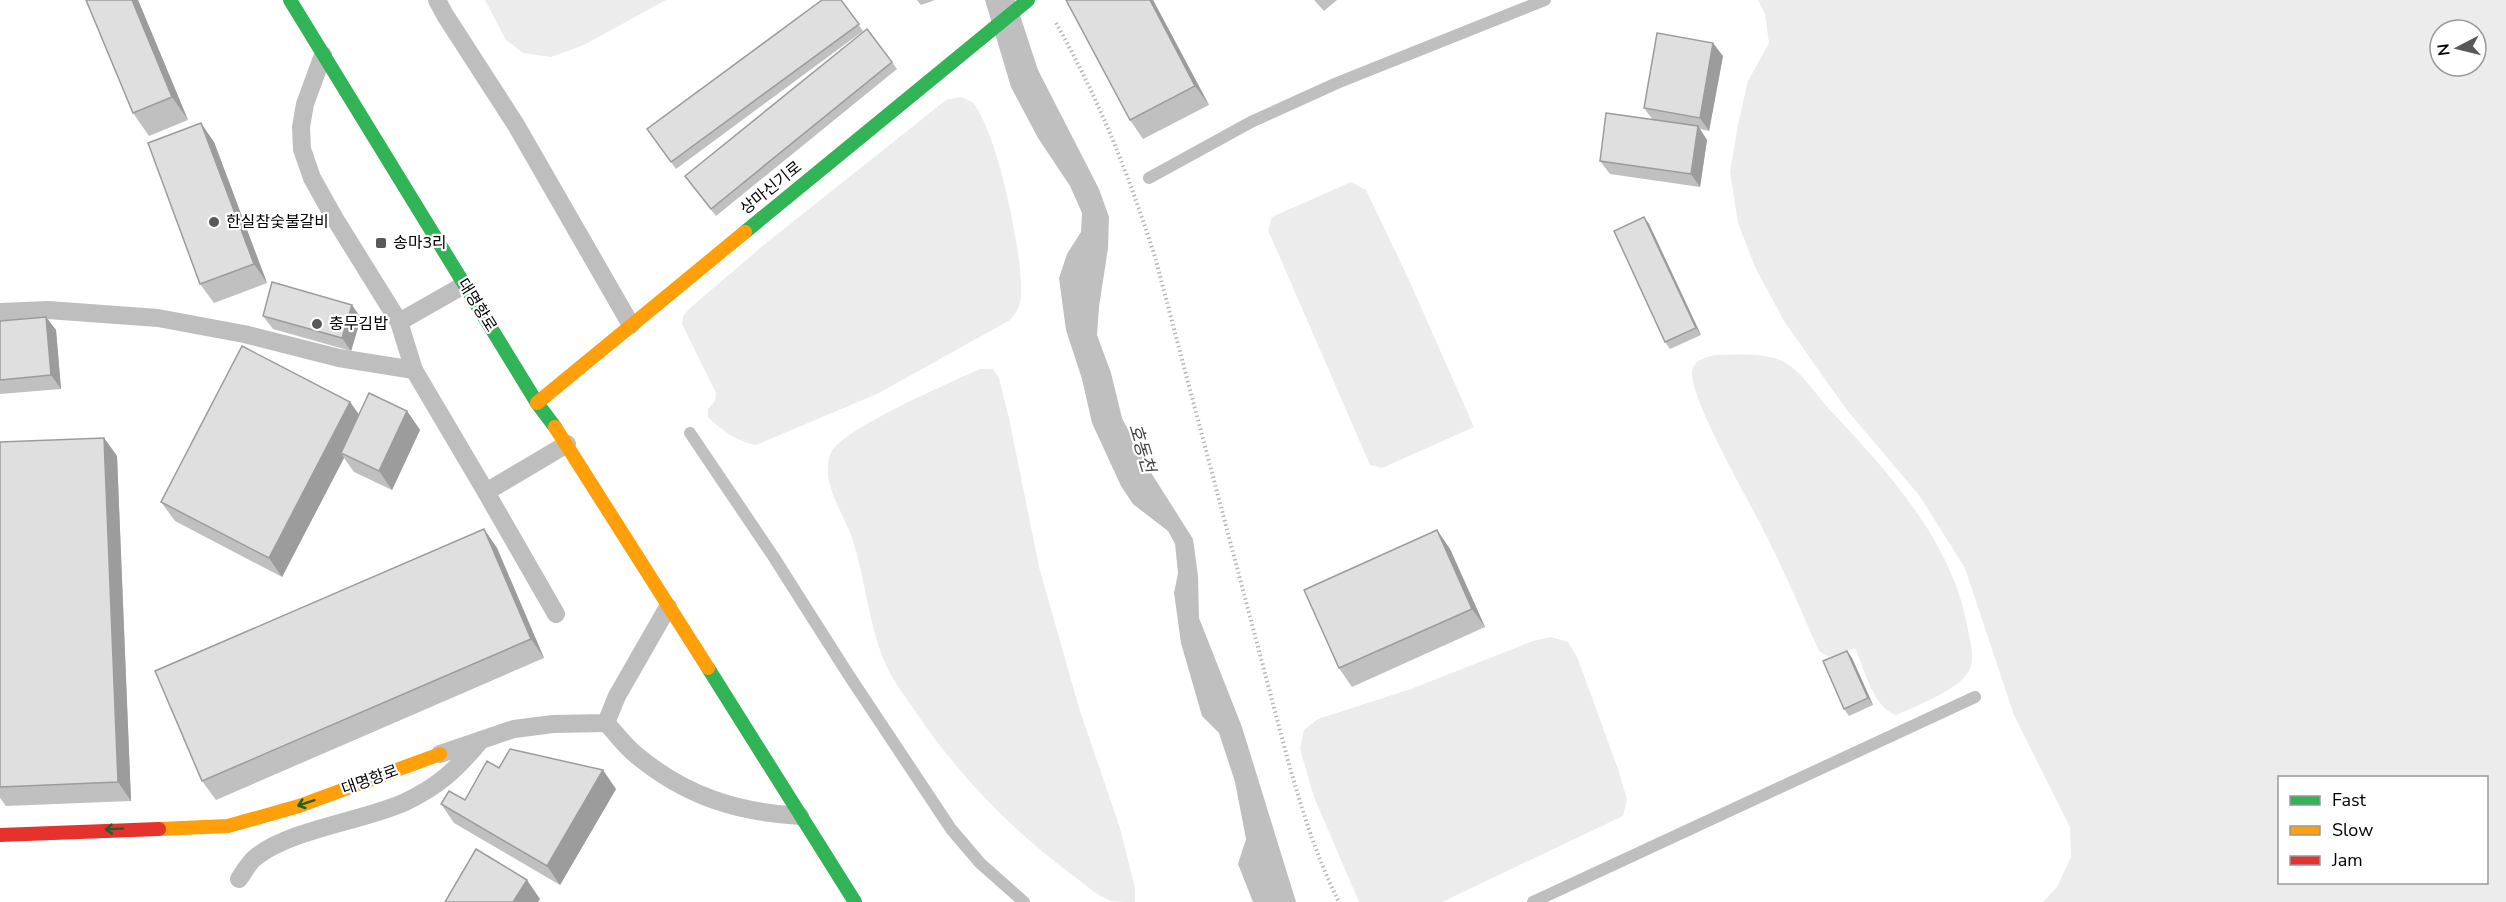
<svg xmlns="http://www.w3.org/2000/svg" width="2506" height="902" font-family="'Nunito Sans','Noto Sans KR',sans-serif">
  <style>
    .green { fill: #ececec; fill-rule: evenodd }
    .water { fill: #bfbfbf }
    .lines { fill: none; stroke-linecap: round; stroke-linejoin: round }
    .stream { stroke: #bfbfbf; stroke-width: 12 }
    .path { stroke: #b9b9b9; stroke-width: 4; stroke-dasharray: 1.5 3; stroke-linecap: butt }
    .lane { stroke: #bebebe; stroke-width: 18 }
    .fast { stroke: #30b455; stroke-width: 14 }
    .slow { stroke: #ff9f0a; stroke-width: 14 }
    .jam { stroke: #e5322d; stroke-width: 14 }
    .wall { fill: #c0c0c0 }
    .shaded-wall { fill: #9c9c9c }
    .building { fill: #dfdfdf; stroke: #9c9c9c; stroke-width: 1.5 }
    .oneway { stroke: #1a632f }
    .poi-dot { fill: #595959; stroke: #fff; stroke-width: 2 }
    .labels { text-anchor: middle; dominant-baseline: central; stroke-width: 4.5; stroke-linejoin: round; paint-order: stroke }
    .street-label { font-size: 16px; fill: #000; stroke: #fff }
    .poi-label { font-size: 16px; fill: #000; stroke: #fff; text-anchor: start }
    .water-label { font-size: 18px; font-style: italic; fill: #444; stroke: #fff }
  </style>
  <rect width="100%" height="100%" fill="#fff"/>
  <g class="green">
    <polygon points="485,0 666,0 584,45 551,57 523,53 506,40"/>
    <path d="M1758,0H2506V902H2043L2057,887L2071,857L2070,827L2014,715L1965,568L1919,495L1846,409L1784,321L1756,269L1738,223L1730,172L1738,124L1748,81L1769,43L1765,14ZM2440,30H2476V66H2440ZM2280,778H2486V882H2280Z"/>
    <path d="M961,97C965,99 970,100 973,103C998,133 1023,255 1021,295C1021,305 1017,312 1010,320L879,393L756,445C738,442 721,430 708,417V409L715,401L716,393L682,324L683,316L690,308L765,244L946,100Z"/>
    <polygon points="1351,182 1366,190 1409,280 1474,427 1382,468 1370,465 1268,230 1272,217"/>
    <path d="M1715,355C1736,355 1762,352 1782,361C1801,370 1816,395 1830,410C1889,473 1953,542 1968,630C1970,641 1974,655 1971,666C1965,688 1916,706 1896,715C1872,706 1865,670 1855,648L1829,657L1819,651C1802,612 1785,573 1766,535C1751,504 1691,401 1692,373C1693,361 1704,357 1715,355Z"/>
    <path d="M980,369H993L999,378L1009,418L1039,567L1079,708L1120,828L1135,888V902C1128,902 1118,902 1112,901C1097,896 1083,883 1071,874C1009,828 958,774 915,711C905,696 893,681 886,665C868,624 866,580 852,538C843,512 819,480 831,453C841,429 952,382 980,369Z"/>
    <polygon points="1551,637 1568,642 1578,659 1619,772 1627,800 1623,816 1442,902 1359,902 1314,797 1300,749 1304,730 1318,719 1411,689 1533,641"/>
  </g>
  <polygon class="water" points="985,0 1015,0 1038,70 1099,189 1109,217 1108,248 1099,307 1097,335 1111,373 1122,418 1148,468 1193,539 1198,576 1199,618 1242,727 1296,902 1253,902 1238,864 1246,839 1235,782 1219,733 1202,716 1181,643 1174,593 1178,573 1175,544 1168,531 1133,504 1121,486 1092,423 1082,379 1066,330 1059,278 1067,254 1081,232 1082,213 1070,186 1038,138 1011,87"/>
  <g class="lines">
    <g class="stream">
      <polyline points="1149,178 1251,122 1337,83 1545,0"/>
      <polyline points="690,433 773,556 848,674 951,829 980,863 1024,902"/>
      <polyline points="1533,902 1975,697"/>
    </g>
    <path class="path" d="M1056,23C1098,97 1129,175 1155,257L1286,753C1300,804 1315,854 1339,902"/>
    <g class="lane">
      <polyline points="437,0 445,15 516,125 631,325"/>
      <polyline points="323,55 305,104 301,127 302,149 312,178 335,219 399,322 414,370"/>
      <polyline points="0,312 48,310 158,318 244,334 339,358 414,370 486,492 567,444"/>
      <polyline points="399,322 464,285"/>
      <polyline points="486,492 556,614"/>
      <path d="M606,723C616,733 624,745 635,754C685,796 736,812 800,816"/>
      <polyline points="440,754 514,729 553,724 606,723 617,696 668,607"/>
      <path d="M239,879C244,872 249,862 256,857C289,830 362,821 403,803C438,787 457,769 481,740"/>
    </g>
    <g class="fast">
      <polyline points="290,0 537,403 555,427"/>
      <polyline points="745,232 1028,0"/>
      <polyline points="708,668 855,902"/>
    </g>
    <g class="slow">
      <polyline points="537,403 745,232"/>
      <polyline points="555,427 708,668"/>
      <polyline points="159,829 228,826 299,806 440,754"/>
    </g>
    <polyline class="jam" points="0,835 159,829"/>
  </g>
  <g class="wall">
    <polygon points="86,0 138,0 188,120 149,136 133,113"/>
    <polygon points="841,0 863,31 676,169 647,129"/>
    <polygon points="917,0 935,0 921,5"/>
    <polygon points="1153,0 1209,105 1143,139 1130,120"/>
    <polygon points="1314,0 1337,0 1324,11"/>
    <polygon points="1723,56 1709,131 1700,129 1707,140 1700,187 1610,174 1600,161 1653,120 1644,108"/>
    <polygon points="892,62 897,69 716,216 685,176"/>
    <polygon points="214,142 267,283 214,303 200,284"/>
    <polygon points="1644,217 1649,224 1701,335 1670,349 1665,342"/>
    <polygon points="263,316 361,318 351,351 273,329"/>
    <polygon points="46,317 56,330 61,389 0,394 0,321"/>
    <polygon points="350,402 359,414 407,411 420,430 392,490 354,472 344,458 282,577 175,521 161,502"/>
    <polygon points="104,438 117,456 131,801 6,806 0,798 0,442"/>
    <polygon points="484,529 497,548 544,658 216,800 202,781"/>
    <polygon points="1437,530 1450,549 1485,627 1352,687 1339,668"/>
    <polygon points="1847,651 1852,658 1873,705 1849,716 1844,709"/>
    <polygon points="499,768 616,789 560,885 454,823 441,804 465,800"/>
  </g>
  <g class="shaded-wall">
    <polygon points="132,0 138,0 188,120 172,97"/>
    <polygon points="1150,0 1153,0 1209,105 1195,86"/>
    <polygon points="1713,43 1723,56 1709,131 1700,118"/>
    <polygon points="201,123 214,142 267,283 254,264"/>
    <polygon points="1698,126 1707,140 1700,187 1691,174"/>
    <polygon points="1644,217 1649,224 1701,335 1696,328"/>
    <polygon points="352,305 361,318 351,351 342,338"/>
    <polygon points="46,317 56,330 61,389 51,375"/>
    <polygon points="350,402 363,421 341,453 344,458 282,577 269,558"/>
    <polygon points="407,411 420,430 392,490 379,471"/>
    <polygon points="104,438 117,456 131,801 118,782"/>
    <polygon points="484,529 497,548 544,658 531,639"/>
    <polygon points="1437,530 1450,549 1485,627 1472,609"/>
    <polygon points="1847,651 1852,658 1873,705 1868,698"/>
    <polygon points="603,770 616,789 560,885 547,866"/>
    <polygon points="527,880 540,899 538,902 513,902"/>
  </g>
  <g class="building">
    <polygon points="86,0 132,0 172,97 133,113"/>
    <polygon points="822,0 841,0 859,24 671,162 647,129"/>
    <polygon points="1066,0 1150,0 1195,86 1130,120"/>
    <polygon points="867,29 892,62 711,209 685,176"/>
    <polygon points="1657,33 1713,43 1700,118 1644,108"/>
    <polygon points="1606,113 1698,126 1691,174 1600,161"/>
    <polygon points="201,123 254,264 200,284 148,143"/>
    <polygon points="1644,217 1696,328 1665,342 1614,231"/>
    <polygon points="272,282 352,305 342,338 263,316"/>
    <polygon points="46,317 51,375 0,380 0,321"/>
    <polygon points="242,346 350,402 269,558 161,502"/>
    <polygon points="369,393 407,411 379,471 341,453"/>
    <polygon points="104,438 118,782 0,787 0,442"/>
    <polygon points="484,529 531,639 202,781 155,671"/>
    <polygon points="1437,530 1472,609 1339,668 1304,590"/>
    <polygon points="1847,651 1868,698 1844,709 1823,661"/>
    <polygon points="510,749 603,770 547,866 441,804 449,791 465,800 487,761 499,768"/>
    <polygon points="476,849 527,880 513,902 445,902"/>
  </g>
  <defs><path id="oneway-shaft" d="M-6 0H5M1.5-3L5.5 0L1.5 3" fill="none" stroke-width="1.6" stroke-linecap="round" stroke-linejoin="round" transform="scale(1.5)"/></defs>
  <g class="oneway">
    <use href="#oneway-shaft" transform="translate(306 803) rotate(161)"/>
    <use href="#oneway-shaft" transform="translate(114 829) rotate(177)"/>
  </g>
  <g class="poi-dot">
    <circle cx="214" cy="222" r="6"/>
    <rect x="375" y="237" width="12" height="12" rx="3"/>
    <circle cx="317" cy="324" r="6"/>
  </g>
  <g class="labels">
    <g class="street-label">
      <text transform="translate(771 188) rotate(-39)">상마신기로</text>
      <text transform="translate(477 305) rotate(58)">대명항로</text>
      <text transform="translate(370 780) rotate(-20)">대명항로</text>
    </g>
    <g class="poi-label">
      <text x="226" y="222">한실참숯불갈비</text>
      <text x="393" y="243">송마3리</text>
      <text x="329" y="324">충무김밥</text>
    </g>
    <g class="water-label">
      <text transform="translate(1142 448) rotate(73)">호동천</text>
    </g>
  </g>
  <rect x="2278" y="776" width="210" height="108" fill="#ffffff" stroke="#999999" stroke-width="1.5"/>
  <rect x="2290" y="796" width="30" height="9" fill="#30b455" stroke="#999999" stroke-width="1.5"/>
  <text x="2332" y="806" font-size="18" fill="#000000">Fast</text>
  <rect x="2290" y="826" width="30" height="9" fill="#ff9f0a" stroke="#999999" stroke-width="1.5"/>
  <text x="2332" y="836" font-size="18" fill="#000000">Slow</text>
  <rect x="2290" y="856" width="30" height="9" fill="#e5322d" stroke="#999999" stroke-width="1.5"/>
  <text x="2332" y="866" font-size="18" fill="#000000">Jam</text>
  <g transform="translate(2458 48) rotate(263)"><circle r="28" fill="#ffffff" stroke="#999999" stroke-width="1.5"/>
  <path d="M0-4.5L10 22L0 15L-10 22Z" fill="#595959"/>
  <text y="-9" font-size="16" font-weight="bold" text-anchor="middle" fill="#000000">N</text>
  </g>
</svg>
